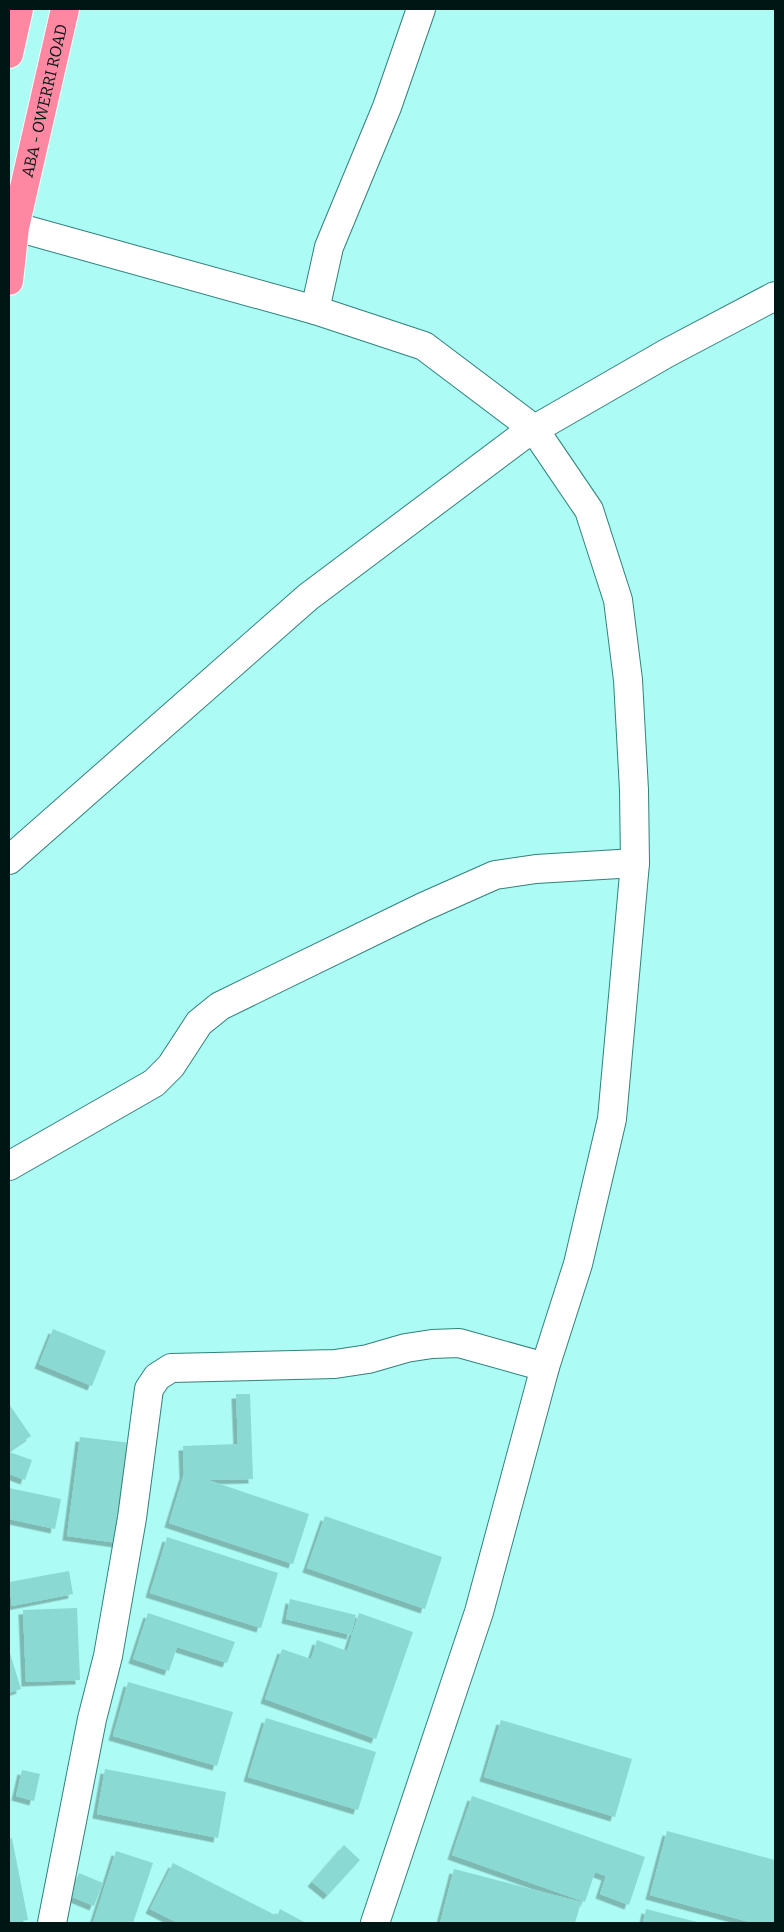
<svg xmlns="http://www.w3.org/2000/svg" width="784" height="1932" font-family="Bitter,serif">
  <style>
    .building { fill: #8bd9d3; filter: url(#shadow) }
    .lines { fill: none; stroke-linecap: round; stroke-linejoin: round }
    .minor-casing { stroke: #31817c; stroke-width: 30 }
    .tertiary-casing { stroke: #31817c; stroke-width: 30 }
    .trunk-casing { stroke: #fff; stroke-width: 30 }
    .minor { stroke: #fff; stroke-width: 28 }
    .tertiary { stroke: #fff; stroke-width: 28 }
    .trunk { stroke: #fe88a2; stroke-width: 28 }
    .labels { text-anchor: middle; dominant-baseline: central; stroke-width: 4; stroke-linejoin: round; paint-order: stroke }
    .street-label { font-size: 16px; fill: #001615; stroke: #fff }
  </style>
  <defs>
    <filter id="shadow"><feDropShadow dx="-4.5" dy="4.5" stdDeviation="0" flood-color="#0004"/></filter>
  </defs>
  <rect width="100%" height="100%" fill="#acfbf4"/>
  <g class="building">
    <polygon points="53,1329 106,1351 92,1386 39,1364"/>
    <polygon points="236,1394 250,1394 253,1479 208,1480 309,1514 293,1564 169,1523 184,1474 183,1446 238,1444"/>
    <polygon points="9,1404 31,1436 9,1451"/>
    <polygon points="80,1437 131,1443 118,1543 67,1536"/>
    <polygon points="9,1452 32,1460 25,1480 9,1474"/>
    <polygon points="9,1488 61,1499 55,1529 9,1519"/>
    <polygon points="325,1516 442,1557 425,1609 307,1568"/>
    <polygon points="167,1537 278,1573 261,1628 150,1593"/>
    <polygon points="69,1571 73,1594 12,1606 9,1582"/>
    <polygon points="290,1599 356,1615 351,1635 286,1619"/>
    <polygon points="77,1608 80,1680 26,1682 23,1610"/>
    <polygon points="148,1613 235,1642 227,1663 177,1647 169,1671 133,1659"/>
    <polygon points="359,1613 413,1632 376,1739 265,1699 282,1649 311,1659 317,1640 347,1651"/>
    <polygon points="9,1650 21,1689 9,1693"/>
    <polygon points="128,1682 233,1712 217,1766 113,1736"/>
    <polygon points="266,1718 376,1752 358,1810 248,1777"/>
    <polygon points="501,1720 632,1759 615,1817 484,1777"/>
    <polygon points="105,1769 226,1792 218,1838 97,1814"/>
    <polygon points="22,1770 40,1774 34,1801 16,1796"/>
    <polygon points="472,1796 645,1857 629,1905 600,1894 606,1876 595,1872 585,1902 452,1855"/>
    <polygon points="667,1831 775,1860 774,1923 753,1923 650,1895"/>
    <polygon points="12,1838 28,1920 9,1923 9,1839"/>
    <polygon points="344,1845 360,1860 328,1895 312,1882"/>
    <polygon points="116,1851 153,1863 133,1923 93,1923"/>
    <polygon points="173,1863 277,1916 280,1909 306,1923 178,1923 150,1909"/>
    <polygon points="454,1869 581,1902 575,1923 440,1923"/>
    <polygon points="79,1873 103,1883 94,1906 70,1896"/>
    <polygon points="646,1909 701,1923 643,1923"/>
  </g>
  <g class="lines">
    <g class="minor-casing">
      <g id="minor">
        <polyline points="9,225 315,310 424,346 534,429 589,510 618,600 628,680 634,790 635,863 612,1119 578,1264 545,1367 479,1612 375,1923"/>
        <polyline points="315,310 329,247 387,107 421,9"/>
        <polyline points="9,1166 154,1083 171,1066 199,1023 220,1006 423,907 495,875 536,869 635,863"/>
        <polyline points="52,1923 92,1719 108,1656 132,1518 149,1389 157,1377 171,1368 335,1364 368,1359 406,1348 432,1344 459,1343 545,1367"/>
      </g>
    </g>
    <g class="tertiary-casing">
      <polyline id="tertiary" points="9,860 308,597 521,437 667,353 775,296"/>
    </g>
    <g class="trunk-casing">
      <g id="trunk">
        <polyline points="9,54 19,9"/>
        <path id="s1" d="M9,281L15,227L65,9"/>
      </g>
    </g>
    <use href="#minor" class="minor"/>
    <use href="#tertiary" class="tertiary"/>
    <use href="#trunk" class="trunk"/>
  </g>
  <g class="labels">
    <g class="street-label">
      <text stroke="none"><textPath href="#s1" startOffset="184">ABA - OWERRI ROAD</textPath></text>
    </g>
  </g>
  <rect width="784" height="1932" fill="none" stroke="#001615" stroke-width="20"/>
</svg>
